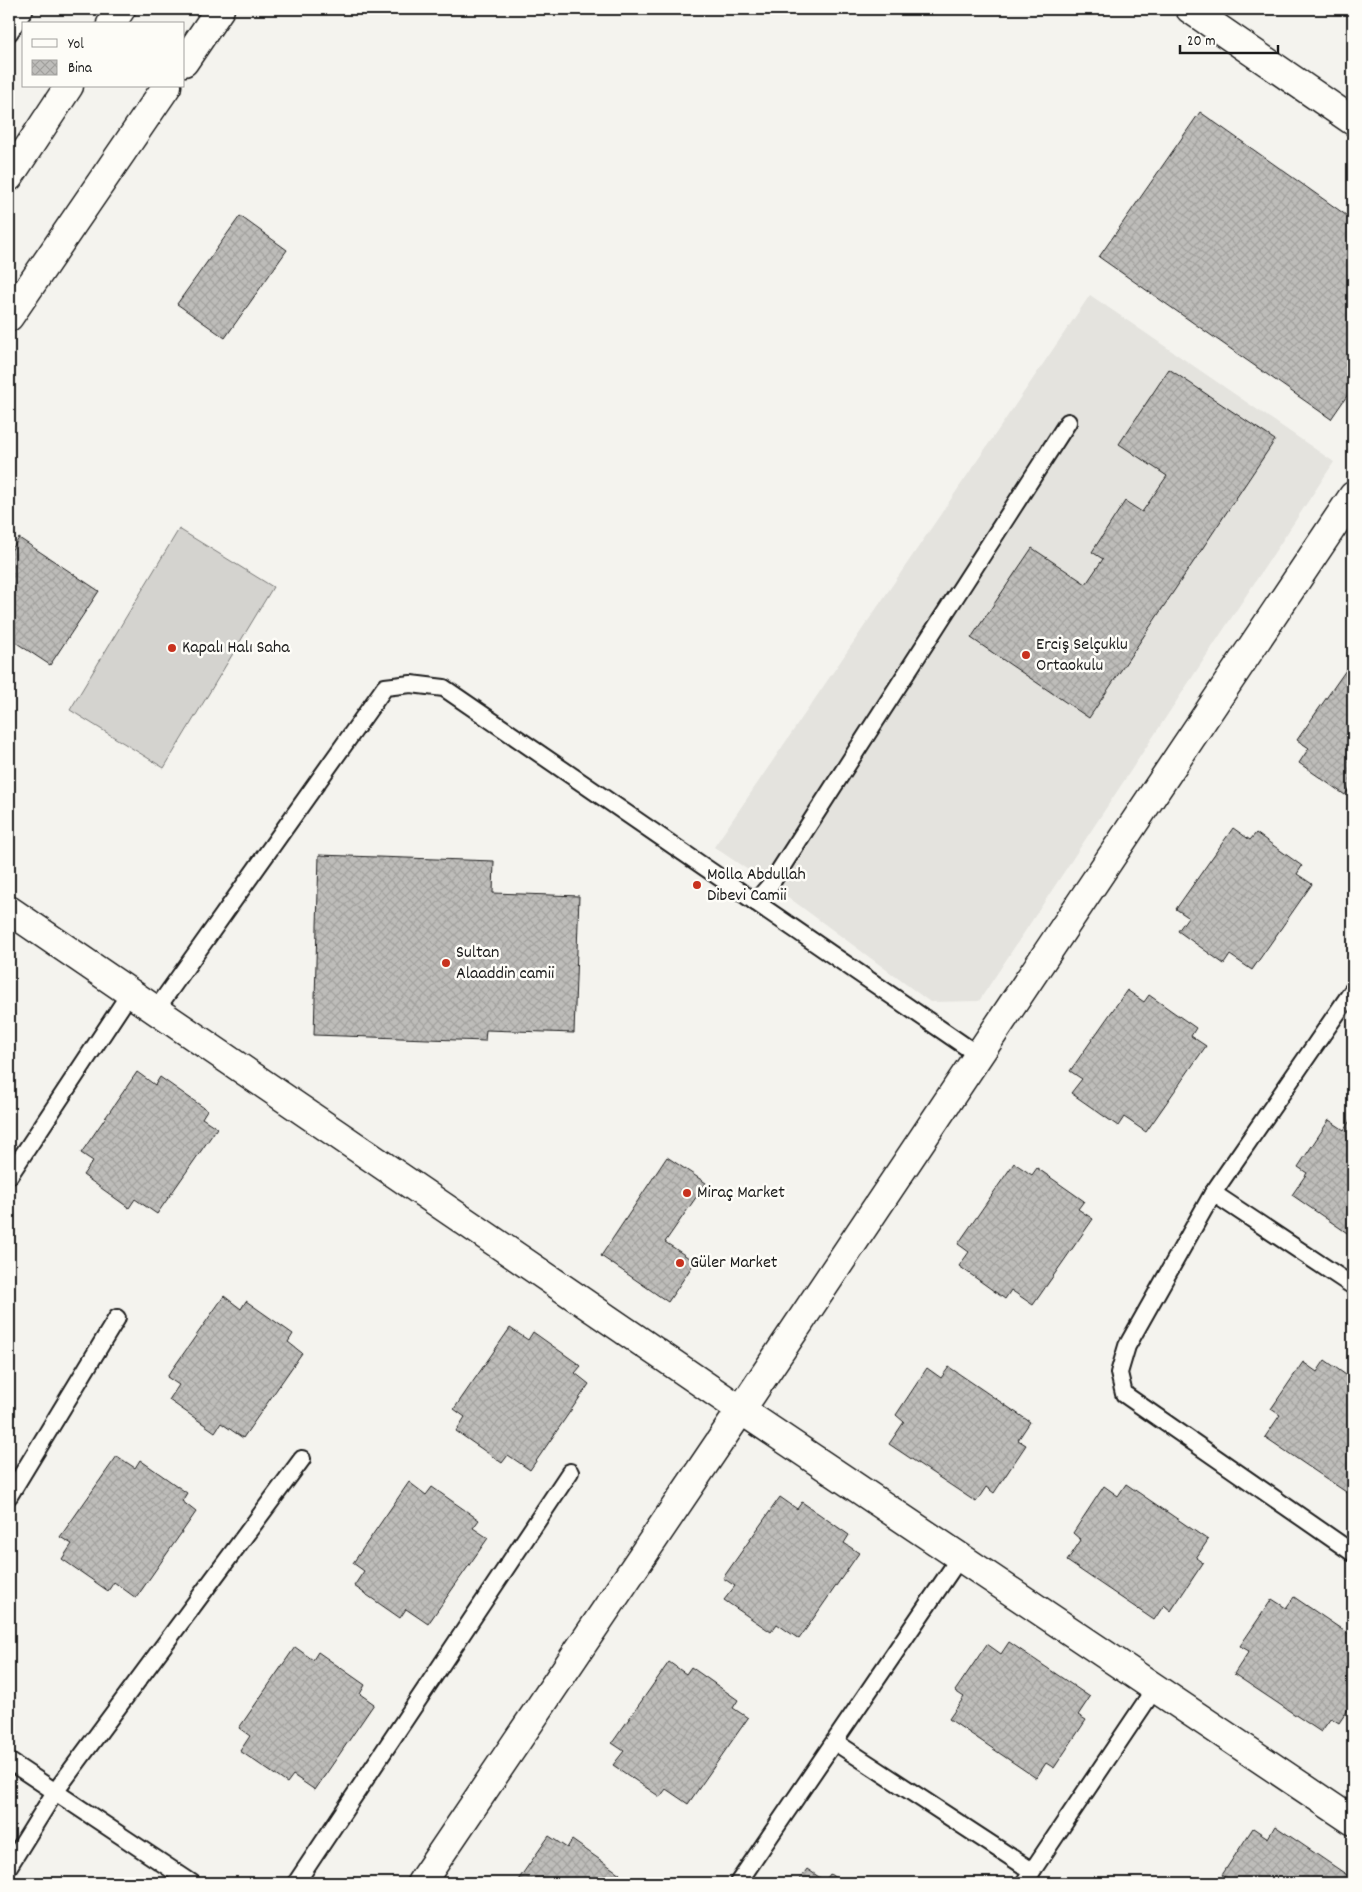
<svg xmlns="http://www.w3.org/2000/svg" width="1362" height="1892" font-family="Dekko,sans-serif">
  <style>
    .built { fill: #e4e3de }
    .pitch { fill: #d4d3cf; stroke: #787876 }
    .building { fill: url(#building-cross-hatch); stroke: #1c1c1c }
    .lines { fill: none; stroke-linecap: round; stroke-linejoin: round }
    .lane-casing { stroke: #1c1c1c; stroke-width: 20 }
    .street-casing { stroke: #1c1c1c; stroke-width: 31 }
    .secondary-casing { stroke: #1c1c1c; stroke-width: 31 }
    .lane { stroke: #fdfcf7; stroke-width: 16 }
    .street { stroke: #fdfcf7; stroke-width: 28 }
    .secondary { stroke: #fdfcf7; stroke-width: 28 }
    .poi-dot { fill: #c8321e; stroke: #fdfcf7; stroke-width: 2 }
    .labels { text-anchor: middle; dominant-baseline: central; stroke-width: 5; stroke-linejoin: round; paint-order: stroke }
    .poi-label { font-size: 18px; fill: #1c1c1c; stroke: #fdfcf7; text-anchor: start }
  </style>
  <defs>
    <pattern id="building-cross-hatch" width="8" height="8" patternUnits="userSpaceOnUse" patternTransform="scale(1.25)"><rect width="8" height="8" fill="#bebdba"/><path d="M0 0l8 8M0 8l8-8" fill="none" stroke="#a3a29f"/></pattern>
  </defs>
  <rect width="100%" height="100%" fill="#f4f3ee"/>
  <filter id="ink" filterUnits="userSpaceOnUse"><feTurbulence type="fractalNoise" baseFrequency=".02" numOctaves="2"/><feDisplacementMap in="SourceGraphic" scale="10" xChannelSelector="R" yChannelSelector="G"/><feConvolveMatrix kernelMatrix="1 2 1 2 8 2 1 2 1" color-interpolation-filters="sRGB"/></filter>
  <g filter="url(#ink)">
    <polygon class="built" points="1090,295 1334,462 979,1001 930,1002 788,897 714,847"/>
    <polygon class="pitch" points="179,529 273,587 164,768 70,710"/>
    <g class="building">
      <polygon points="1200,112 1353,220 1353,387 1331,419 1099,257"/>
      <polygon points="240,216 287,250 225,338 177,304"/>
      <polygon points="1169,369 1275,440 1089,718 971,638 1032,548 1086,584 1103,559 1092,552 1125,501 1142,512 1167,476 1119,444"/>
      <polygon points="19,538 99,591 50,665 9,638 9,554"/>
      <polygon points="1353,660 1353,788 1351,786 1345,795 1299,763 1309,748 1297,740"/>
      <polygon points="1233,828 1250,840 1256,833 1302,866 1297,874 1312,884 1252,970 1230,955 1224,964 1178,931 1188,917 1176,909"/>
      <polygon points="319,855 494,861 493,893 579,896 574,1033 486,1030 485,1041 314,1035"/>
      <polygon points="1127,990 1144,1002 1149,995 1196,1028 1191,1036 1206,1046 1146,1132 1124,1117 1118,1126 1071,1093 1082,1079 1070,1071"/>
      <polygon points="137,1072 155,1085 160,1077 207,1110 202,1118 217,1128 157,1214 135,1199 129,1208 83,1175 93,1161 81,1153"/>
      <polygon points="1351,1119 1353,1120 1353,1237 1292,1195 1307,1173 1298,1167 1329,1120 1344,1130"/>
      <polygon points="667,1157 706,1183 665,1242 695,1262 668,1302 601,1256"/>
      <polygon points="1014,1163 1032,1175 1037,1168 1084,1201 1078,1209 1093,1219 1033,1305 1011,1290 1005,1299 959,1266 969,1252 958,1244"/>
      <polygon points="224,1296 241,1309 246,1301 293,1334 288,1342 302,1353 243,1438 221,1423 215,1432 169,1400 179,1385 167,1377"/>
      <polygon points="510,1328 528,1340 533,1332 581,1366 575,1373 589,1384 530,1470 508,1455 502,1463 456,1431 465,1417 454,1409"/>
      <polygon points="1325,1360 1353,1380 1352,1496 1265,1437 1280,1415 1271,1409 1303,1362 1317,1372"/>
      <polygon points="949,1367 1030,1422 1018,1440 1026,1445 994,1493 986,1487 976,1502 889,1444 904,1422 896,1415 927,1368 941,1378"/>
      <polygon points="117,1456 135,1468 140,1460 187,1493 182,1501 196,1512 136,1598 114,1582 108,1591 62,1559 72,1544 60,1537"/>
      <polygon points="409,1482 426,1495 432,1487 479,1520 473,1528 488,1538 428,1624 406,1609 400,1618 354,1586 364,1571 353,1563"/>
      <polygon points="1126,1484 1208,1540 1196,1558 1203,1563 1171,1611 1164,1605 1154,1620 1067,1561 1081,1540 1073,1533 1104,1486 1118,1496"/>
      <polygon points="780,1497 797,1509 802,1502 849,1535 844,1543 859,1553 799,1639 777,1624 771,1632 724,1600 735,1586 723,1578"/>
      <polygon points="1294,1597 1353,1637 1353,1702 1339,1723 1331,1718 1321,1732 1234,1674 1249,1651 1240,1646 1272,1599 1286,1608"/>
      <polygon points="1009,1642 1090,1697 1078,1715 1086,1720 1054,1768 1046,1763 1036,1778 949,1719 964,1697 955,1691 987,1644 1001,1654"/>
      <polygon points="295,1647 313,1660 318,1652 365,1685 360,1694 374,1704 315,1790 293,1775 287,1783 240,1751 250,1736 239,1728"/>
      <polygon points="669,1662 686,1674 691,1667 738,1700 733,1708 748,1718 688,1804 666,1789 660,1797 613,1765 624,1751 612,1743"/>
      <polygon points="1275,1826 1353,1879 1353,1883 1229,1883 1231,1881 1222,1875 1253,1828 1268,1838"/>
      <polygon points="549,1836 567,1848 572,1840 620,1874 614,1881 617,1883 516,1883"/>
      <polygon points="807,1869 825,1881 830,1874 843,1883 797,1883"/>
    </g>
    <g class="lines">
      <g class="lane-casing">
        <g id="lane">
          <polyline points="9,33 25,9"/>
          <polyline points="755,902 770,885 1068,422"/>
          <polyline points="1353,990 1213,1193 1127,1346 1119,1373 1124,1394 1353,1553"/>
          <polyline points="155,1011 385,687 411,684 444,688 978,1055"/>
          <polyline points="9,1176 130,993"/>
          <polyline points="1213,1193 1353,1286"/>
          <polyline points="9,1496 117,1318"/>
          <polyline points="835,1742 1032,1871"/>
          <polyline points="9,1761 192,1883"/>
          <polyline points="9,1866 55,1792 302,1459"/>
          <polyline points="296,1883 570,1472"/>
          <polyline points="738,1883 960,1557"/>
          <polyline points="1024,1883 1155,1688"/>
        </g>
      </g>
      <g class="street-casing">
        <g id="street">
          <polyline points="1190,9 1353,121"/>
          <polyline points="9,910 741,1410 1353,1821"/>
          <polyline points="421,1883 741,1410 1353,496"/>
        </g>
      </g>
      <g class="secondary-casing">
        <g id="secondary">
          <polyline points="111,24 121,9"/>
          <polyline points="184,62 220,9"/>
          <polyline points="9,177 69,86"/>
          <polyline points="9,317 167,86"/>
        </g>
      </g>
      <use href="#lane" class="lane"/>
      <use href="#street" class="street"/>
      <use href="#secondary" class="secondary"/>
    </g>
  </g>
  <g class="poi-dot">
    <circle cx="172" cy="648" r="5"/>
    <circle cx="1026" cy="655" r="5"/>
    <circle cx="697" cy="885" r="5"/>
    <circle cx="446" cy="963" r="5"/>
    <circle cx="687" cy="1193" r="5"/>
    <circle cx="680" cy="1263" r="5"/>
  </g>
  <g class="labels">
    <g class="poi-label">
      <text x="1036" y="645">Erciş Selçuklu<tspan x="1036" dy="21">Ortaokulu</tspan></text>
      <text x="182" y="648">Kapalı Halı Saha</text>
      <text x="707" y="875">Molla Abdullah<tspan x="707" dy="21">Dibevi Camii</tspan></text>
      <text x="456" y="953">Sultan<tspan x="456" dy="21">Alaaddin camii</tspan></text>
      <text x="697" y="1193">Miraç Market</text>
      <text x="690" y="1263">Güler Market</text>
    </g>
  </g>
  <rect width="1362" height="1892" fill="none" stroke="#fdfcf7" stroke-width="30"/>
  <rect x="15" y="15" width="1332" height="1862" fill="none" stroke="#1c1c1c" stroke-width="2" filter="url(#ink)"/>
  <rect x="22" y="22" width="162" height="65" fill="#fdfcf7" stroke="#a3a29f"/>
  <rect x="32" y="39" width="25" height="8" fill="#fdfcf7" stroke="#a3a29f"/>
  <text x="68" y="48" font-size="15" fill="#1c1c1c">Yol</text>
  <rect x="32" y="60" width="25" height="15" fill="url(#building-cross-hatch)" stroke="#a3a29f"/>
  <text x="68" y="72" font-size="15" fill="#1c1c1c">Bina</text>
  <path d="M1180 45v8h98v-8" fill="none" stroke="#1c1c1c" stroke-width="2.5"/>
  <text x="1187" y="45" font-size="15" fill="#1c1c1c" stroke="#fdfcf7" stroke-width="4" paint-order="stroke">20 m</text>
</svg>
